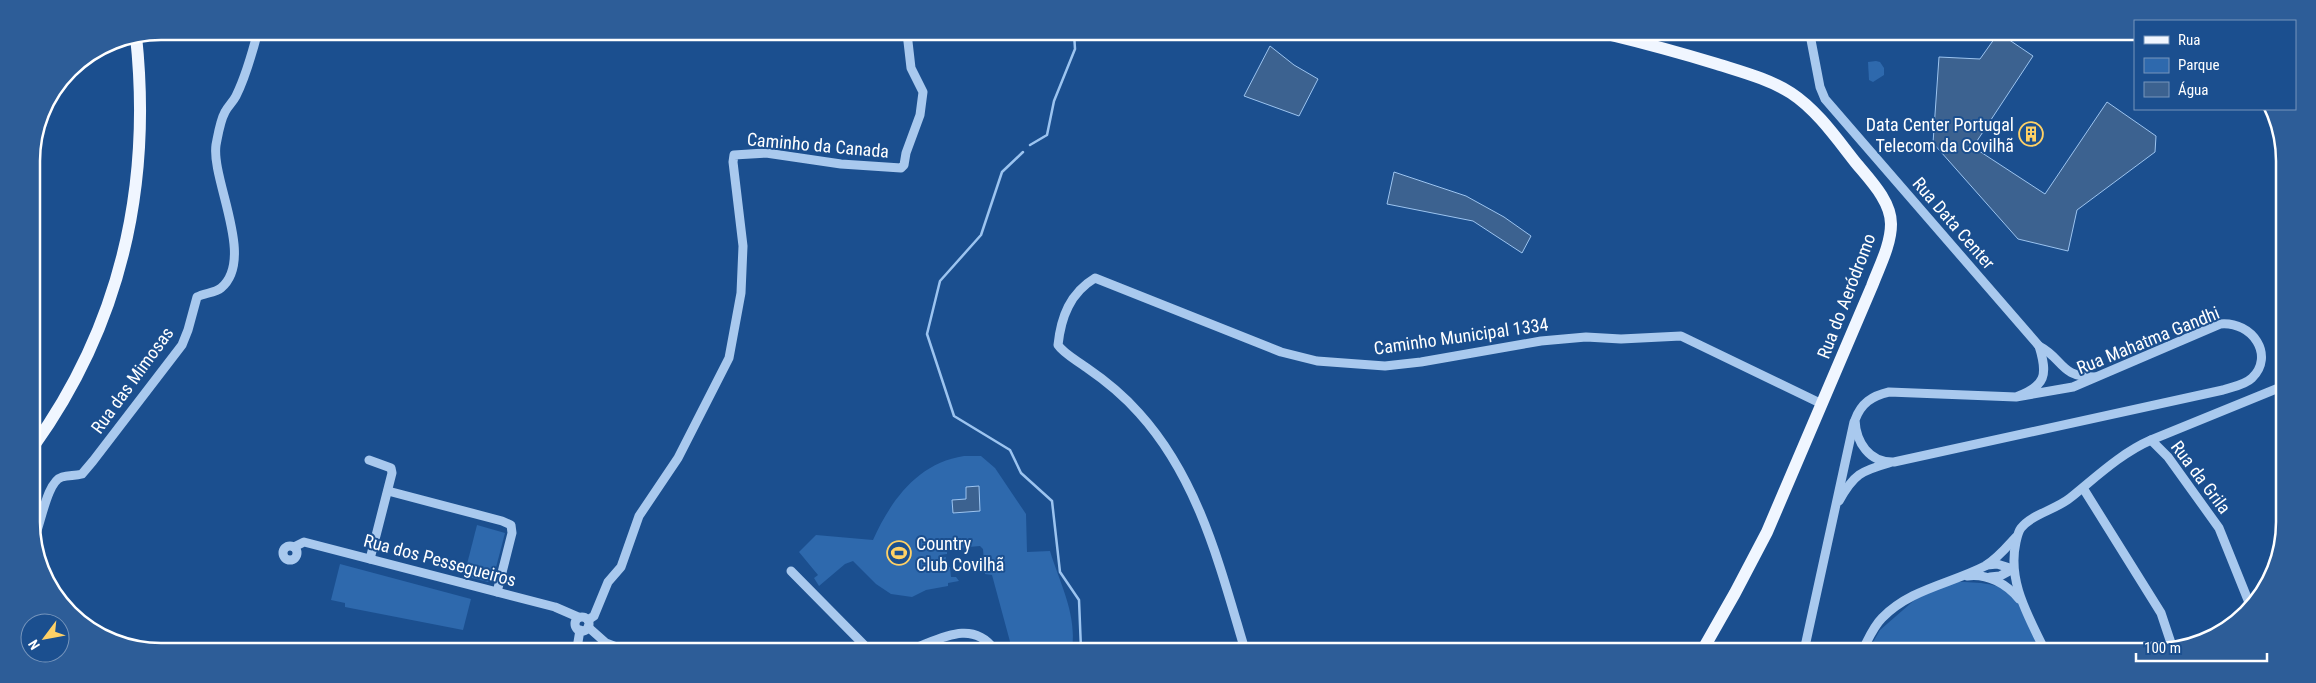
<svg xmlns="http://www.w3.org/2000/svg" width="2316" height="683" font-family="'Roboto Condensed',sans-serif">
  <style>
    .green { fill: #2e69ad }
    .water { fill: #3c6290; stroke: #9cc4f0 }
    .lines { fill: none; stroke-linecap: round; stroke-linejoin: round }
    .stream { stroke: #9cc4f0; stroke-width: 2.5 }
    .minor { stroke: #a9c9ee; stroke-width: 9 }
    .major { stroke: #f0f6ff; stroke-width: 12 }
    .labels { text-anchor: middle; dominant-baseline: central; stroke-width: 4; stroke-linejoin: round; paint-order: stroke }
    .poi-label { font-size: 18px; fill: #fff; stroke: #1b4f8f; text-anchor: end }
    .street-label { font-size: 18px; fill: #fff; stroke: #1b4f8f }
    .rim { fill: none; stroke: #fff; stroke-width: 2.5 }
  </style>
  <rect width="100%" height="100%" fill="#1b4f8f"/>
  <g class="green">
    <polygon points="1876,61 1880,62 1884,68 1884,75 1873,82 1869,80 1868,62"/>
    <path d="M964,456H981L995,468L1026,514L1027,552L1050,551C1060,584 1077,614 1072,649H1012L992,575L985,574L983,549L980,546L947,549V554L940,555V558L946,557L945,568L950,567L951,577H956L959,581L948,583V586L926,590L912,597L891,594L876,584L853,561L845,564L819,586L814,578L818,575L799,552L816,535L873,540C891,500 918,463 964,456Z"/>
    <polygon points="477,525 505,533 493,579 488,582 464,576"/>
    <polygon points="340,564 471,599 463,630 345,607 345,603 331,600"/>
    <path d="M1954,582C1972,582 1999,582 2014,595C2022,603 2037,639 2043,651H1868L1880,630L1918,597Z"/>
  </g>
  <g class="water">
    <polygon points="1997,35 2002,35 2033,56 1973,147 2045,194 2107,102 2156,136 2155,152 2077,210 2068,251 2018,239 1933,143 1939,57 1980,59"/>
    <polygon points="1270,46 1294,65 1318,79 1299,116 1244,96"/>
    <polygon points="1394,172 1466,196 1504,217 1531,236 1522,253 1473,221 1387,204"/>
    <polygon points="979,486 980,511 953,513 952,500 966,499 966,487"/>
  </g>
  <g class="lines">
    <g class="stream">
      <polyline points="1030,145 1047,135 1054,101 1075,49 1074,33"/>
      <polyline points="1023,152 1002,172 981,235 940,281 927,334 954,416 1010,450 1021,473 1052,501 1060,572 1079,600 1081,649"/>
    </g>
    <g class="minor">
      <path d="M1811,40L1820,87L1825,99L2039,346C2064,359 2059,377 2095,377"/>
      <path d="M2016,397L2073,387L2220,324C2253,321 2275,356 2252,378C2245,385 2232,387 2223,390L1894,462C1869,463 1856,442 1855,420C1861,403 1872,396 1889,392L2016,397C2046,386 2048,375 2039,346"/>
      <polyline points="2151,440 2281,387"/>
      <polyline points="369,460 391,468 392,473 370,559"/>
      <polyline points="2083,488 2161,613 2173,649"/>
      <polyline points="388,491 502,521 511,525 512,533 497,592"/>
      <path d="M1839,501C1854,474 1861,471 1889,463"/>
      <path d="M34,539C41,524 47,481 62,477C69,475 75,476 82,474L93,461L182,345L188,330L197,297C204,293 215,293 221,288C256,259 211,180 216,145C218,135 220,121 225,112C228,106 233,102 236,96C246,76 252,54 258,31"/>
      <circle cx="290" cy="553" r="7"/>
      <polyline points="294,547 304,542 555,607 578,617"/>
      <polyline points="1987,565 1997,564 2013,569"/>
      <polyline points="791,571 868,649"/>
      <path d="M1967,576C1987,573 2007,584 2019,599"/>
      <polyline points="1990,577 2000,576 2013,569"/>
      <circle cx="582" cy="624" r="7"/>
      <polyline points="588,620 594,616 608,582 621,567 639,516 678,458 729,358 741,293 743,246 733,162 734,155 766,153 841,164 901,168 904,165 906,153 920,115 923,92 911,68 907,33"/>
      <polyline points="588,627 606,643 619,648"/>
      <polyline points="577,648 580,630"/>
      <polyline points="787,649 797,647 803,649"/>
      <path d="M912,649C940,639 972,619 994,649"/>
      <path d="M1245,650C1220,567 1199,479 1139,413C1124,396 1106,381 1087,368C1078,361 1064,354 1058,345C1061,317 1070,293 1095,278L1281,352L1317,361L1385,366L1421,362L1541,341L1586,337L1621,339L1681,336L1822,404"/>
      <polyline points="1804,651 1854,422"/>
      <path d="M1862,651C1868,640 1873,627 1882,618C1910,589 1950,584 1985,566C1997,559 2006,548 2016,537"/>
      <path d="M2045,651C2029,617 2007,582 2016,542C2017,538 2018,532 2021,528C2032,514 2055,510 2070,498C2095,478 2121,453 2151,440L2168,457L2219,528L2250,605"/>
    </g>
    <g class="major">
      <path d="M1607,34C1644,43 1681,53 1717,64C1742,72 1769,79 1791,93C1817,110 1837,139 1856,163C1870,180 1891,201 1891,224C1891,245 1879,267 1872,286L1767,532L1735,593L1702,651"/>
      <path d="M33,447C122,323 152,186 136,36"/>
    </g>
  </g>
  <defs>
    <g id="building-ring" transform="scale(1.25)"><circle r="9.5" fill="#1b4f8f" stroke="#ffd166" stroke-width="1.5"/><path d="M-4-6H4V6H1V3H-1V6H-4ZM-2.5-4.3h1.7v1.8h-1.7ZM.8-4.3h1.7v1.8H.8ZM-2.5-1h1.7V.8h-1.7ZM.8-1h1.7V.8H.8Z" fill="#ffd166"/></g>
    <g id="stadium-ring" transform="scale(1.25)"><circle r="9.5" fill="#1b4f8f" stroke="#ffd166" stroke-width="1.5"/><path d="M0-5a6.5 5 0 1 0 0 10a6.5 5 0 1 0 0-10ZM-3.5-1.8h7v3.6h-7Z" fill="#ffd166"/></g>
  </defs>
  <g fill-rule="evenodd">
    <use href="#building-ring" x="2031" y="134"/>
    <use href="#stadium-ring" x="899" y="553"/>
  </g>
  <g class="labels">
    <g class="poi-label">
      <text x="2014" y="124">Data Center Portugal<tspan x="2014" dy="21">Telecom da Covilhã</tspan></text>
      <text x="916" y="543" text-anchor="start">Country<tspan x="916" dy="21">Club Covilhã</tspan></text>
    </g>
    <g class="street-label">
      <text transform="translate(818 145) rotate(5)">Caminho da Canada</text>
      <text transform="translate(1954 223) rotate(49)">Rua Data Center</text>
      <text transform="translate(1846 296) rotate(-69)">Rua do Aeródromo</text>
      <text transform="translate(1461 336) rotate(-8)">Caminho Municipal 1334</text>
      <text transform="translate(2148 340) rotate(-22)">Rua Mahatma Gandhi</text>
      <text transform="translate(132 380) rotate(-54)">Rua das Mimosas</text>
      <text transform="translate(2201 477) rotate(53)">Rua da Grila</text>
      <text transform="translate(440 560) rotate(15)">Rua dos Pessegueiros</text>
    </g>
  </g>
  <path d="M0 0H2316V683H0ZM161 40H2155A121 121 0 0 1 2276 161V522A121 121 0 0 1 2155 643H161A121 121 0 0 1 40 522V161A121 121 0 0 1 161 40Z" fill="#2d5d98" fill-rule="evenodd"/>
  <path class="rim" d="M161 40H2155A121 121 0 0 1 2276 161V522A121 121 0 0 1 2155 643H161A121 121 0 0 1 40 522V161A121 121 0 0 1 161 40Z"/>
  <rect x="2134" y="20" width="162" height="90" fill="#1b4f8f" stroke="#7695bc"/>
  <rect x="2144" y="36" width="25" height="8" fill="#f0f6ff" stroke="#7695bc"/>
  <text x="2178" y="45" font-size="15" fill="#ffffff">Rua</text>
  <rect x="2144" y="58" width="25" height="15" fill="#2e69ad" stroke="#7695bc"/>
  <text x="2178" y="70" font-size="15" fill="#ffffff">Parque</text>
  <rect x="2144" y="82" width="25" height="15" fill="#3c6290" stroke="#7695bc"/>
  <text x="2178" y="95" font-size="15" fill="#ffffff">Água</text>
  <g transform="translate(45 638) rotate(238)"><circle r="24" fill="#1b4f8f" stroke="#7695bc"/>
  <path d="M0-4L9 19L0 12L-9 19Z" fill="#ffd166"/>
  <text y="-8" font-size="14" font-weight="bold" text-anchor="middle" fill="#ffffff">N</text>
  </g>
  <path d="M2136 653v8h131v-8" fill="none" stroke="#ffffff" stroke-width="2.5"/>
  <text x="2144" y="653" font-size="15" fill="#ffffff" stroke="#1b4f8f" stroke-width="4" paint-order="stroke">100 m</text>
</svg>
